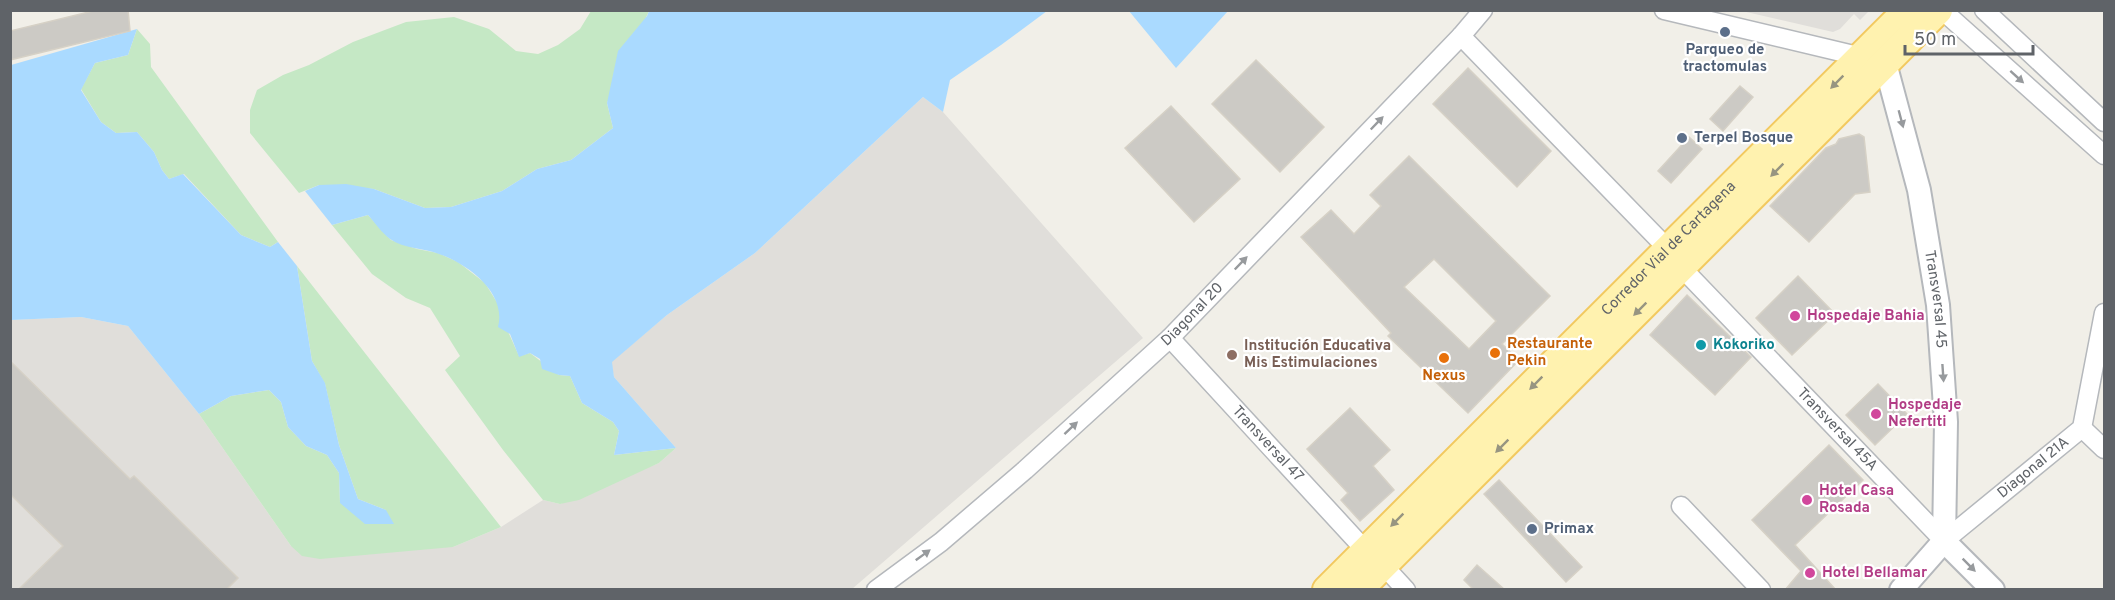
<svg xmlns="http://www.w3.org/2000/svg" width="2115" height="600" font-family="Overpass,sans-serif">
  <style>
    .industrial { fill: #e0deda }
    .green { fill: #c5e8c5 }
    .water { fill: #aadaff }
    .building { fill: #cccac5; stroke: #d6d1c6; stroke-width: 1.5; fill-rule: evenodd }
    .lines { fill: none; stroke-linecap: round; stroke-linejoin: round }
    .minor-casing { stroke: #b5b8bc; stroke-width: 21 }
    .tertiary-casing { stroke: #b5b8bc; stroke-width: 26 }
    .primary-casing { stroke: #f2c960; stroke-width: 32 }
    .minor { stroke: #fff; stroke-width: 18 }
    .tertiary { stroke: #fff; stroke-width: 22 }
    .primary { stroke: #fff2af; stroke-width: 28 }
    .oneway { fill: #979a9d }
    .oneway2 { fill: #979581 }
    .service-dot { fill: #5c6f8a; stroke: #fff; stroke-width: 2 }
    .hotel-dot { fill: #d1479c; stroke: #fff; stroke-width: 2 }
    .culture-dot { fill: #0f9aa8; stroke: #fff; stroke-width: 2 }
    .food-dot { fill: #e8710a; stroke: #fff; stroke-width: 2 }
    .education-dot { fill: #8d6e63; stroke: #fff; stroke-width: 2 }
    .labels { text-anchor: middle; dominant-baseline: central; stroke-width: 4.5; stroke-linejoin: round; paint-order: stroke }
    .service-label { font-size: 15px; font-weight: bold; fill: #4e5e75; stroke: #fff; text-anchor: start }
    .street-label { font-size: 15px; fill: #5f6368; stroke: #fff }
    .hotel-label { font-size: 15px; font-weight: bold; fill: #b23c85; stroke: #fff; text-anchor: start }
    .food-label { font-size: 15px; font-weight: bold; fill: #c56008; stroke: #fff; text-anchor: start }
    .culture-label { font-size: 15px; font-weight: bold; fill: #0d838f; stroke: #fff; text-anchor: start }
    .education-label { font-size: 15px; font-weight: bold; fill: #785e54; stroke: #fff; text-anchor: start }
  </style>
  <rect width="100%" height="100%" fill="#f1efe8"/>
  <g class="industrial">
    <polygon points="1742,11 1869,10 1869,11 1860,20 1854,14 1840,29 1833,32"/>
    <polygon points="923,97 943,112 1143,338 852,589 11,590 10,320 81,317 128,326 199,414 291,546 453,547 501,527 543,500 560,504 659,463 676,448 614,377 611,362 667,315 755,253"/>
  </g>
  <g class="green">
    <polygon points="591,11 649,11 607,103 613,128 571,160 537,169 502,191 451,207 425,208 374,189 319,185 299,193 250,133 250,110 257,90 283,75 309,65 353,42 406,22 454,17 489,29 516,51 538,54 558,45 580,29"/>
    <polygon points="137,29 150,44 151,67 278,242 270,247 241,235 184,174 169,179 162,170 154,152 137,132 116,133 101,122 81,89 95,63 128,55"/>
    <polygon points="368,215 391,240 417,249 438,253 458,262 485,283 498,304 501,316 519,356 530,353 559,375 570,376 582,403 613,422 619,431 614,455 676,448 659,463 579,500 560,504 543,500 503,450 445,370 460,356 430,308 406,298 372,274 332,225"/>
    <polygon points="297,266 501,527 453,547 320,559 302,556 291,546 199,414 231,396 269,390 281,402 288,427 306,446 327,455 339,473 340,503 386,510 358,499 339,445 325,384 312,361"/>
  </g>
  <g class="water">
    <path d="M649,11H1047L1001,45L950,80L943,112L923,97L755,253L667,315L612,362L614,377L676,448L614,455L619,431L613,422L582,403L570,376L559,375L542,369L540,359L530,353L519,357L510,334L498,327C507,293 468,264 439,254C424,248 404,249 390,239C382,233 375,223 368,215L332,225L305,191L319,185L346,184L374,189L425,208L451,207L502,191L537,169L571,160L613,128L607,103L618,51L647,16Z"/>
    <polygon points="1129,11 1228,11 1176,68"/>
    <polygon points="137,29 128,55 95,63 81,90 101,122 116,133 137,132 154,152 162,170 169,179 183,174 241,235 270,247 278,242 297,266 312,361 325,383 339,445 358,499 386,510 394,524 365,524 340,503 339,473 327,455 306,446 288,427 281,402 269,390 231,396 199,414 128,326 81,317 11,320 11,65"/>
  </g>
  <g class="building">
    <polygon points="97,10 128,10 130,31 10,60 10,31"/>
    <polygon points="1256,60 1324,127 1280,172 1212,104"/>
    <polygon points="1468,68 1551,151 1517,187 1433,104"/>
    <polygon points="1740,86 1753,97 1723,131 1710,119"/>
    <polygon points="1171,106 1240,179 1194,222 1125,148"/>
    <polygon points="1859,134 1864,137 1870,192 1855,194 1809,242 1770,206 1826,148 1836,144 1839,139"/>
    <polygon points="1689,137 1702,149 1671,183 1658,171"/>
    <path d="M1409,156L1550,296L1502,344L1519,360L1468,413L1388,336L1391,333L1301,237L1331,210L1354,234L1381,206L1370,195ZM1434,259L1496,321L1469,349L1404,287Z"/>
    <polygon points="1798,276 1835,314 1792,355 1756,318"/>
    <polygon points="1687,295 1751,357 1715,395 1650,335"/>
    <polygon points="10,361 130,479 134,476 238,578 226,590 18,590 63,546 10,494"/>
    <polygon points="1878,384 1907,414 1875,445 1846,415"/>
    <polygon points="1350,408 1390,450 1373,466 1394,490 1360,521 1341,500 1348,493 1307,449"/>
    <polygon points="1829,445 1863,480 1795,545 1836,590 1785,590 1801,571 1752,520"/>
    <polygon points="1499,480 1582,567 1566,582 1484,494"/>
    <polygon points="1477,565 1505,590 1474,590 1464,580"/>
  </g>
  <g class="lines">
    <g class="minor-casing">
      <g id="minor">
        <polyline points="1664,10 1862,57"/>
        <polyline points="1942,10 2104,155"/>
        <polyline points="1984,10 2104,122"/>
        <polyline points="1461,36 1669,250"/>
        <path id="s1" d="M1682,268L1944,541L2082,428L2104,313"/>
        <path id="s2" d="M1170,338L1366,551"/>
        <polyline points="2082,428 2104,449"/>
        <polyline points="1681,506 1761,590"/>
        <polyline points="1383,565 1406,590"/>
        <path id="s3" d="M876,590L941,542L1025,470L1170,338L1461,36L1483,10"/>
      </g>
    </g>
    <g class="tertiary-casing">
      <g id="tertiary">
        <path id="s4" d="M1885,63L1919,190L1938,305L1946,422L1944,541"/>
        <polyline points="1944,541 1993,590"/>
        <polyline points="1901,590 1944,541"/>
      </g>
    </g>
    <g class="primary-casing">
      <g id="primary">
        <path id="s5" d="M1327,590L1908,10"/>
        <polyline points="1358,590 1938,10"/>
      </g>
    </g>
    <use href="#minor" class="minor"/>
    <use href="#tertiary" class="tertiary"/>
    <use href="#primary" class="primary"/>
  </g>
  <defs><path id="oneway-solid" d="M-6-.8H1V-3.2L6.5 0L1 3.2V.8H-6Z" transform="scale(1.5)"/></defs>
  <g class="oneway">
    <use href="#oneway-solid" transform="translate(2017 77) rotate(42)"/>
    <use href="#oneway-solid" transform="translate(1901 119) rotate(75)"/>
    <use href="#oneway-solid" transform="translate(1377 123) rotate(-46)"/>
    <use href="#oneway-solid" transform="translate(1241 263) rotate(-46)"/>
    <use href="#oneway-solid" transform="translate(1943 373) rotate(86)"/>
    <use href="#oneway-solid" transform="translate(1071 428) rotate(-43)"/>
    <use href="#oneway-solid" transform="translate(923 555) rotate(-36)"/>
    <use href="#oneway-solid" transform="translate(1969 565) rotate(45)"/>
  </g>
  <g class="oneway2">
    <use href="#oneway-solid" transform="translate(1837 82) rotate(135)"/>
    <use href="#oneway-solid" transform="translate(1777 170) rotate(135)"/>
    <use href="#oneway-solid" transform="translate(1640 309) rotate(135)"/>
    <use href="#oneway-solid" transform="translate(1536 383) rotate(135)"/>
    <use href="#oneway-solid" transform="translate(1502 446) rotate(135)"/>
    <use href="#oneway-solid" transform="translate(1397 520) rotate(135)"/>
  </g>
  <g class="service-dot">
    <circle cx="1725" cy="32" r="6"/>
    <circle cx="1682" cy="138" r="6"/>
    <circle cx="1532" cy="529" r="6"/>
  </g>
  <g class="hotel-dot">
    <circle cx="1795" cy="316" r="6"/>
    <circle cx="1876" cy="414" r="6"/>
    <circle cx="1807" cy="500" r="6"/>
    <circle cx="1810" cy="573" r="6"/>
  </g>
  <circle class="culture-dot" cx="1701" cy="345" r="6"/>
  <g class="food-dot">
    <circle cx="1495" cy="353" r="6"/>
    <circle cx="1444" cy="358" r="6"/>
  </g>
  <circle class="education-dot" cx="1232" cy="355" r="6"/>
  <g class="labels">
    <g class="service-label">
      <text x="1725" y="50" text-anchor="middle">Parqueo de<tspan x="1725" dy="17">tractomulas</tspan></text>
      <text x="1694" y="138">Terpel Bosque</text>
      <text x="1544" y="529">Primax</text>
    </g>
    <g class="street-label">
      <text stroke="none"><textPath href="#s5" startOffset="483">Corredor Vial de Cartagena</textPath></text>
      <text stroke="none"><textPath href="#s4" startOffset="242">Transversal 45</textPath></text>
      <text stroke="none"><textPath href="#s3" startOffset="420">Diagonal 20</textPath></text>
      <text stroke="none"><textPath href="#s1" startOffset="224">Transversal 45A</textPath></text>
      <text stroke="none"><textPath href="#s2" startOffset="144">Transversal 47</textPath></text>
      <text stroke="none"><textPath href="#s1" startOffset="494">Diagonal 21A</textPath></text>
    </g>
    <g class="hotel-label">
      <text x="1807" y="316">Hospedaje Bahia</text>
      <text x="1888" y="405">Hospedaje<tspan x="1888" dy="17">Nefertiti</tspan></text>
      <text x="1819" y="491">Hotel Casa<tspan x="1819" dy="17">Rosada</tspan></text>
      <text x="1822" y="573">Hotel Bellamar</text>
    </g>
    <g class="food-label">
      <text x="1507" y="344">Restaurante<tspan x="1507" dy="17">Pekin</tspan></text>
      <text x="1444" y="376" text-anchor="middle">Nexus</text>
    </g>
    <g class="culture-label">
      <text x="1713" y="345">Kokoriko</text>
    </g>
    <g class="education-label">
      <text x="1244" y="346">Institución Educativa<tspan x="1244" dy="17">Mis Estimulaciones</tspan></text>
    </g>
  </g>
  <rect width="2115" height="600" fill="none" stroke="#5f6368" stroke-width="24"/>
  <path d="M1905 45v9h128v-9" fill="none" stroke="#5f6368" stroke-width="3"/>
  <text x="1914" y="45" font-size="18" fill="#5f6368" stroke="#ffffff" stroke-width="4.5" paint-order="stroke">50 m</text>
</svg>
